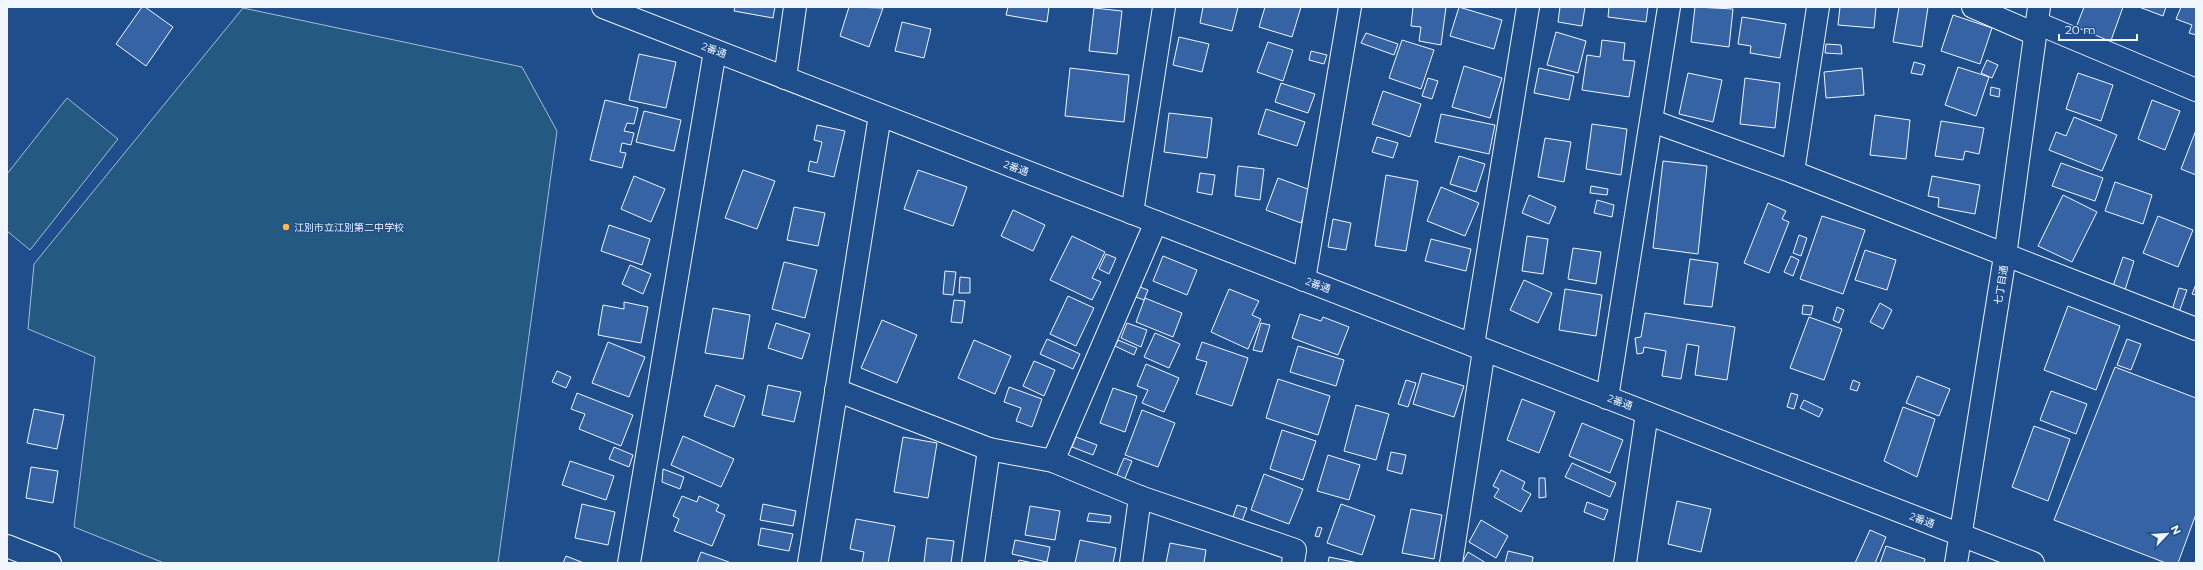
<svg xmlns="http://www.w3.org/2000/svg" width="2203" height="570" font-family="Montserrat,'Noto Sans JP',sans-serif">
  <style>
    .green { fill: #245a82; stroke: #a8bbd7 }
    .building { fill: #3563a3; stroke: #f2f6ff }
    .lines { fill: none; stroke-linecap: round; stroke-linejoin: round }
    .street-casing { stroke: #f2f6ff; stroke-width: 24 }
    .secondary-casing { stroke: #f2f6ff; stroke-width: 24 }
    .street { stroke: #1f4e8c; stroke-width: 22 }
    .secondary { stroke: #1f4e8c; stroke-width: 22 }
    .poi-dot { fill: #ffb74d; stroke: #1f4e8c; stroke-width: 1.5 }
    .labels { text-anchor: middle; dominant-baseline: central; stroke-width: 3; stroke-linejoin: round; paint-order: stroke }
    .street-label { font-size: 10px; fill: #f2f6ff; stroke: #1f4e8c }
    .poi-label { font-size: 10px; fill: #f2f6ff; stroke: #1f4e8c; text-anchor: start }
  </style>
  <rect width="100%" height="100%" fill="#1f4e8c"/>
  <g class="green">
    <polygon points="243,8 522,67 557,131 498,563 164,563 74,527 95,357 28,329 34,264"/>
    <polygon points="67,98 118,139 30,250 7,231 7,174"/>
  </g>
  <g class="building">
    <polygon points="142,7 145,7 173,27 146,66 116,44"/>
    <polygon points="735,7 775,7 773,18 734,11"/>
    <polygon points="849,7 883,8 869,47 840,36"/>
    <polygon points="1008,7 1049,7 1047,22 1006,15"/>
    <polygon points="1203,7 1238,7 1232,31 1200,23"/>
    <polygon points="1265,7 1301,7 1292,37 1259,27"/>
    <polygon points="1413,7 1446,7 1441,45 1419,41 1421,27 1411,26"/>
    <polygon points="1459,7 1502,20 1494,49 1450,36"/>
    <polygon points="1560,7 1585,7 1582,26 1558,22"/>
    <polygon points="1609,7 1648,7 1646,22 1608,17"/>
    <polygon points="1695,7 1733,9 1729,47 1691,42"/>
    <polygon points="1840,7 1876,7 1874,28 1838,25"/>
    <polygon points="1899,7 1928,7 1922,47 1893,42"/>
    <polygon points="2084,7 2123,7 2109,46 2074,33"/>
    <polygon points="2139,7 2166,7 2163,16"/>
    <polygon points="2181,7 2196,7 2196,35 2189,33 2192,25 2176,19"/>
    <polygon points="1094,8 1122,11 1117,54 1089,51"/>
    <polygon points="1953,15 1992,28 1980,64 1941,51"/>
    <polygon points="1742,17 1786,24 1780,58 1750,53 1751,46 1738,44"/>
    <polygon points="902,22 931,29 924,58 895,51"/>
    <polygon points="1556,32 1586,41 1578,73 1547,65"/>
    <polygon points="1366,33 1398,44 1394,55 1361,43"/>
    <polygon points="1179,37 1209,44 1202,72 1173,65"/>
    <polygon points="1402,40 1434,50 1421,89 1389,78"/>
    <polygon points="1602,40 1625,43 1623,60 1635,61 1629,97 1582,90 1587,55 1600,57"/>
    <polygon points="1268,42 1293,50 1283,81 1257,72"/>
    <polygon points="1826,44 1841,45 1842,54 1825,53"/>
    <polygon points="1311,51 1327,55 1324,64 1309,60"/>
    <polygon points="639,54 676,62 666,108 629,100"/>
    <polygon points="1987,60 1998,65 1992,78 1981,73"/>
    <polygon points="1914,62 1925,65 1922,75 1911,73"/>
    <polygon points="1464,66 1502,78 1490,118 1452,107"/>
    <polygon points="1958,67 1989,77 1976,116 1945,105"/>
    <polygon points="1070,68 1129,75 1124,122 1065,116"/>
    <polygon points="1539,68 1574,76 1569,100 1534,93"/>
    <polygon points="1862,68 1864,95 1826,98 1824,72"/>
    <polygon points="1688,73 1722,80 1713,122 1679,114"/>
    <polygon points="2078,73 2113,85 2101,121 2066,109"/>
    <polygon points="1428,78 1438,81 1432,99 1422,96"/>
    <polygon points="1745,78 1780,83 1775,128 1740,124"/>
    <polygon points="1281,83 1315,94 1308,113 1275,102"/>
    <polygon points="1991,87 2000,89 1999,97 1990,95"/>
    <polygon points="1383,91 1421,104 1410,137 1372,124"/>
    <polygon points="605,100 638,108 634,124 627,123 624,131 634,133 631,145 622,143 620,152 626,153 622,168 590,160"/>
    <polygon points="2152,100 2180,111 2165,150 2138,139"/>
    <polygon points="1266,109 1305,122 1297,146 1258,134"/>
    <polygon points="644,111 681,120 674,151 636,142"/>
    <polygon points="1169,113 1212,118 1207,158 1164,152"/>
    <polygon points="1441,114 1495,125 1489,154 1435,142"/>
    <polygon points="1875,115 1910,120 1906,159 1870,155"/>
    <polygon points="2074,117 2117,135 2102,171 2049,150 2056,132 2066,136"/>
    <polygon points="1941,121 1984,128 1979,154 1965,151 1963,160 1935,156"/>
    <polygon points="1592,124 1627,129 1621,175 1586,169"/>
    <polygon points="817,125 845,131 834,177 808,171 810,161 817,163 822,142 814,140"/>
    <polygon points="2196,130 2196,175 2181,169"/>
    <polygon points="1377,137 1398,143 1393,158 1372,152"/>
    <polygon points="1545,138 1571,142 1564,182 1538,177"/>
    <polygon points="1459,156 1485,164 1476,192 1450,184"/>
    <polygon points="1663,161 1707,166 1698,254 1653,248"/>
    <polygon points="2061,163 2103,178 2095,201 2052,186"/>
    <polygon points="1238,166 1264,169 1260,200 1235,196"/>
    <polygon points="743,170 775,181 757,229 725,218"/>
    <polygon points="918,170 967,187 953,226 904,209"/>
    <polygon points="1200,173 1215,175 1212,195 1197,192"/>
    <polygon points="1386,175 1418,181 1406,251 1375,246"/>
    <polygon points="634,176 665,189 651,222 621,209"/>
    <polygon points="1932,176 1980,185 1975,214 1938,207 1939,198 1928,196"/>
    <polygon points="1278,178 1313,191 1301,223 1266,210"/>
    <polygon points="2115,182 2152,195 2143,224 2105,211"/>
    <polygon points="1591,186 1608,189 1607,195 1590,193"/>
    <polygon points="1441,187 1479,203 1465,236 1427,221"/>
    <polygon points="1529,195 1556,207 1549,224 1522,213"/>
    <polygon points="2063,195 2097,212 2072,262 2038,246"/>
    <polygon points="1597,200 1614,205 1612,217 1594,213"/>
    <polygon points="1768,203 1786,211 1782,219 1789,222 1769,273 1744,263"/>
    <polygon points="794,207 825,213 818,246 787,240"/>
    <polygon points="1013,210 1045,225 1033,251 1001,236"/>
    <polygon points="1822,216 1865,230 1843,294 1800,279"/>
    <polygon points="2158,216 2193,230 2178,267 2143,253"/>
    <polygon points="1333,219 1351,223 1346,250 1328,247"/>
    <polygon points="609,225 650,239 642,265 601,251"/>
    <polygon points="1799,235 1807,238 1801,256 1793,253"/>
    <polygon points="1072,236 1105,252 1092,278 1101,282 1092,300 1050,280"/>
    <polygon points="1527,236 1548,239 1543,274 1522,271"/>
    <polygon points="1431,239 1471,249 1466,271 1425,261"/>
    <polygon points="1573,248 1601,252 1596,284 1568,279"/>
    <polygon points="1865,250 1896,260 1887,290 1855,280"/>
    <polygon points="1106,254 1116,258 1109,274 1099,269"/>
    <polygon points="1163,256 1197,270 1187,295 1153,281"/>
    <polygon points="1791,256 1799,260 1793,276 1784,272"/>
    <polygon points="2123,257 2134,261 2125,290 2113,286"/>
    <polygon points="1690,259 1718,263 1712,307 1684,304"/>
    <polygon points="784,262 817,270 805,318 772,309"/>
    <polygon points="630,265 651,274 643,294 622,284"/>
    <polygon points="945,271 956,272 953,295 943,294"/>
    <polygon points="960,277 970,278 970,293 959,293"/>
    <polygon points="1524,280 1552,293 1538,323 1510,310"/>
    <polygon points="2196,284 2196,295 2192,294"/>
    <polygon points="1140,287 1148,290 1144,300 1136,297"/>
    <polygon points="2179,288 2187,290 2178,315 2171,313"/>
    <polygon points="1229,289 1259,301 1252,315 1261,319 1248,349 1211,332"/>
    <polygon points="1565,289 1602,295 1596,336 1559,330"/>
    <polygon points="1068,296 1094,308 1076,346 1050,334"/>
    <polygon points="1145,298 1182,313 1173,337 1136,322"/>
    <polygon points="954,300 965,301 962,323 951,322"/>
    <polygon points="624,302 648,307 641,343 598,335 603,305 624,309"/>
    <polygon points="1880,303 1892,310 1883,329 1870,322"/>
    <polygon points="1803,305 1813,306 1811,315 1802,314"/>
    <polygon points="2068,306 2120,326 2096,390 2044,370"/>
    <polygon points="1837,307 1844,310 1839,323 1833,320"/>
    <polygon points="713,308 750,315 743,359 705,353"/>
    <polygon points="1645,313 1735,327 1727,380 1695,375 1699,346 1687,344 1681,379 1662,376 1666,351 1644,347 1643,353 1637,354 1635,338 1641,337"/>
    <polygon points="1300,314 1321,321 1323,317 1349,327 1338,355 1292,338"/>
    <polygon points="1809,317 1842,329 1824,380 1790,368"/>
    <polygon points="882,320 917,335 897,383 861,368"/>
    <polygon points="776,323 810,334 802,359 768,348"/>
    <polygon points="1127,323 1147,330 1141,347 1121,338"/>
    <polygon points="1261,323 1270,325 1262,352 1253,350"/>
    <polygon points="1155,333 1180,344 1169,368 1144,357"/>
    <polygon points="1047,339 1080,354 1073,369 1040,354"/>
    <polygon points="2127,339 2141,344 2131,370 2117,365"/>
    <polygon points="974,340 1011,356 995,394 958,378"/>
    <polygon points="1118,340 1137,348 1134,355 1115,346"/>
    <polygon points="608,342 645,357 629,397 592,383"/>
    <polygon points="1202,342 1248,358 1232,406 1196,394 1207,362 1196,359"/>
    <polygon points="1298,346 1344,360 1336,386 1290,372"/>
    <polygon points="1034,361 1055,370 1044,396 1023,386"/>
    <polygon points="1146,364 1179,378 1164,412 1142,403 1148,390 1137,386"/>
    <polygon points="2115,367 2196,398 2196,514 2178,563 2166,563 2054,520"/>
    <polygon points="557,371 571,377 566,388 552,382"/>
    <polygon points="1422,373 1464,386 1454,417 1413,404"/>
    <polygon points="1917,376 1950,389 1939,416 1906,403"/>
    <polygon points="1278,379 1330,396 1318,435 1266,418"/>
    <polygon points="1406,380 1416,383 1408,407 1398,404"/>
    <polygon points="1853,380 1860,383 1857,391 1850,389"/>
    <polygon points="716,385 745,396 734,427 704,416"/>
    <polygon points="768,385 801,392 794,422 762,415"/>
    <polygon points="1009,387 1042,399 1032,427 1016,421 1021,408 1004,402"/>
    <polygon points="1113,388 1137,396 1125,432 1100,423"/>
    <polygon points="2051,391 2087,404 2076,434 2040,420"/>
    <polygon points="577,393 633,415 621,446 579,429 585,414 571,409"/>
    <polygon points="1791,393 1798,395 1794,409 1787,407"/>
    <polygon points="1522,399 1555,412 1539,453 1507,440"/>
    <polygon points="1804,400 1823,409 1819,417 1800,408"/>
    <polygon points="1356,405 1389,414 1376,460 1344,451"/>
    <polygon points="1903,407 1935,419 1917,477 1884,461"/>
    <polygon points="34,409 64,415 57,449 27,443"/>
    <polygon points="1142,410 1175,423 1158,467 1125,455"/>
    <polygon points="1582,423 1623,440 1610,473 1569,456"/>
    <polygon points="2034,426 2070,439 2048,501 2012,487"/>
    <polygon points="1282,430 1316,441 1303,480 1270,469"/>
    <polygon points="683,436 734,459 721,487 671,465"/>
    <polygon points="903,437 937,443 928,498 894,492"/>
    <polygon points="1076,437 1097,445 1093,455 1072,447"/>
    <polygon points="614,447 633,455 629,467 609,459"/>
    <polygon points="1391,452 1406,455 1402,474 1387,470"/>
    <polygon points="1328,455 1360,465 1349,500 1317,491"/>
    <polygon points="1124,458 1132,461 1123,483 1115,479"/>
    <polygon points="570,461 614,476 606,500 562,485"/>
    <polygon points="1572,463 1616,483 1610,497 1565,477"/>
    <polygon points="31,467 58,471 53,503 26,498"/>
    <polygon points="663,469 684,477 680,489 662,482"/>
    <polygon points="1501,470 1525,482 1522,489 1531,494 1521,512 1494,497 1499,489 1493,486"/>
    <polygon points="1264,474 1303,489 1289,524 1251,510"/>
    <polygon points="1539,478 1545,478 1546,497 1539,498"/>
    <polygon points="682,496 697,502 699,496 719,505 716,511 725,515 712,546 674,531 679,519 673,516"/>
    <polygon points="1677,501 1711,509 1701,552 1668,544"/>
    <polygon points="1587,502 1608,510 1604,520 1584,512"/>
    <polygon points="582,504 615,512 608,545 575,538"/>
    <polygon points="763,504 796,511 793,526 760,520"/>
    <polygon points="1341,504 1375,516 1362,555 1327,543"/>
    <polygon points="1237,505 1247,508 1240,527 1231,523"/>
    <polygon points="1030,506 1060,511 1055,540 1025,535"/>
    <polygon points="1411,509 1442,515 1434,559 1402,553"/>
    <polygon points="1089,513 1111,516 1110,523 1087,521"/>
    <polygon points="856,519 895,526 888,563 862,563 864,552 850,549"/>
    <polygon points="1481,520 1508,536 1496,558 1469,542"/>
    <polygon points="1318,527 1322,528 1319,537 1315,536"/>
    <polygon points="761,528 793,534 789,551 758,545"/>
    <polygon points="1870,530 1886,537 1875,563 1855,563"/>
    <polygon points="927,538 954,541 951,563 924,563"/>
    <polygon points="1015,540 1050,547 1047,562 1012,554"/>
    <polygon points="1080,540 1116,548 1113,563 1075,563"/>
    <polygon points="1170,543 1206,550 1204,563 1166,563"/>
    <polygon points="1886,546 1925,559 1924,563 1880,563"/>
    <polygon points="1508,551 1533,557 1532,563 1505,563"/>
    <polygon points="701,552 729,562 729,563 697,563"/>
    <polygon points="1468,552 1486,563 1462,563"/>
    <polygon points="566,556 584,563 563,563"/>
    <polygon points="1329,557 1358,563 1328,563"/>
    <polygon points="1019,560 1033,563 1018,563"/>
  </g>
  <g class="lines">
    <g class="street-casing">
      <g id="street">
        <polyline points="1973,7 2035,34"/>
        <polyline points="2037,23 2196,90"/>
        <polyline points="785,78 795,7"/>
        <polyline points="1652,121 1793,172 2196,329"/>
        <polyline points="1793,172 1818,7"/>
        <polyline points="1132,213 1164,7"/>
        <polyline points="1304,280 1350,7"/>
        <polyline points="1473,345 1528,7"/>
        <polyline points="836,390 989,449 1053,461 1140,497 1295,550 1293,563"/>
        <polyline points="1607,398 1669,7"/>
        <polyline points="1053,461 1156,222"/>
        <polyline points="629,563 715,51"/>
        <polyline points="809,563 880,115"/>
        <polyline points="973,563 989,449"/>
        <polyline points="1131,563 1140,497"/>
        <polyline points="1451,563 1484,350"/>
        <polyline points="1625,563 1647,413"/>
      </g>
    </g>
    <g class="secondary-casing">
      <g id="secondary">
        <polyline points="603,7 2033,563"/>
        <polyline points="7,546 50,563"/>
        <polyline points="1956,563 2005,256 2039,7"/>
      </g>
    </g>
    <use href="#street" class="street"/>
    <use href="#secondary" class="secondary"/>
  </g>
  <circle class="poi-dot" cx="286" cy="227" r="4"/>
  <g class="labels">
    <g class="street-label">
      <text transform="translate(714 50) rotate(21)">2番通</text>
      <text transform="translate(1016 168) rotate(21)">2番通</text>
      <text transform="translate(1318 285) rotate(21)">2番通</text>
      <text transform="translate(2001 285) rotate(-81)">七丁目通</text>
      <text transform="translate(1620 402) rotate(21)">2番通</text>
      <text transform="translate(1922 520) rotate(21)">2番通</text>
    </g>
    <g class="poi-label">
      <text x="294" y="227">江別市立江別第二中学校</text>
    </g>
  </g>
  <rect width="2203" height="570" fill="none" stroke="#f2f6ff" stroke-width="16"/>
  <g transform="translate(2167 534) rotate(65)" stroke="#1f4e8c" stroke-width="3" paint-order="stroke">
  <path d="M0-3L7 15L0 10L-7 15Z" fill="#f2f6ff"/>
  <text y="-6" font-size="11" font-weight="bold" text-anchor="middle" fill="#f2f6ff">N</text>
  </g>
  <path d="M2059 34v6h78v-6" fill="none" stroke="#f2f6ff" stroke-width="2"/>
  <text x="2065" y="34" font-size="12" fill="#f2f6ff" stroke="#1f4e8c" stroke-width="3" paint-order="stroke">20 m</text>
</svg>
